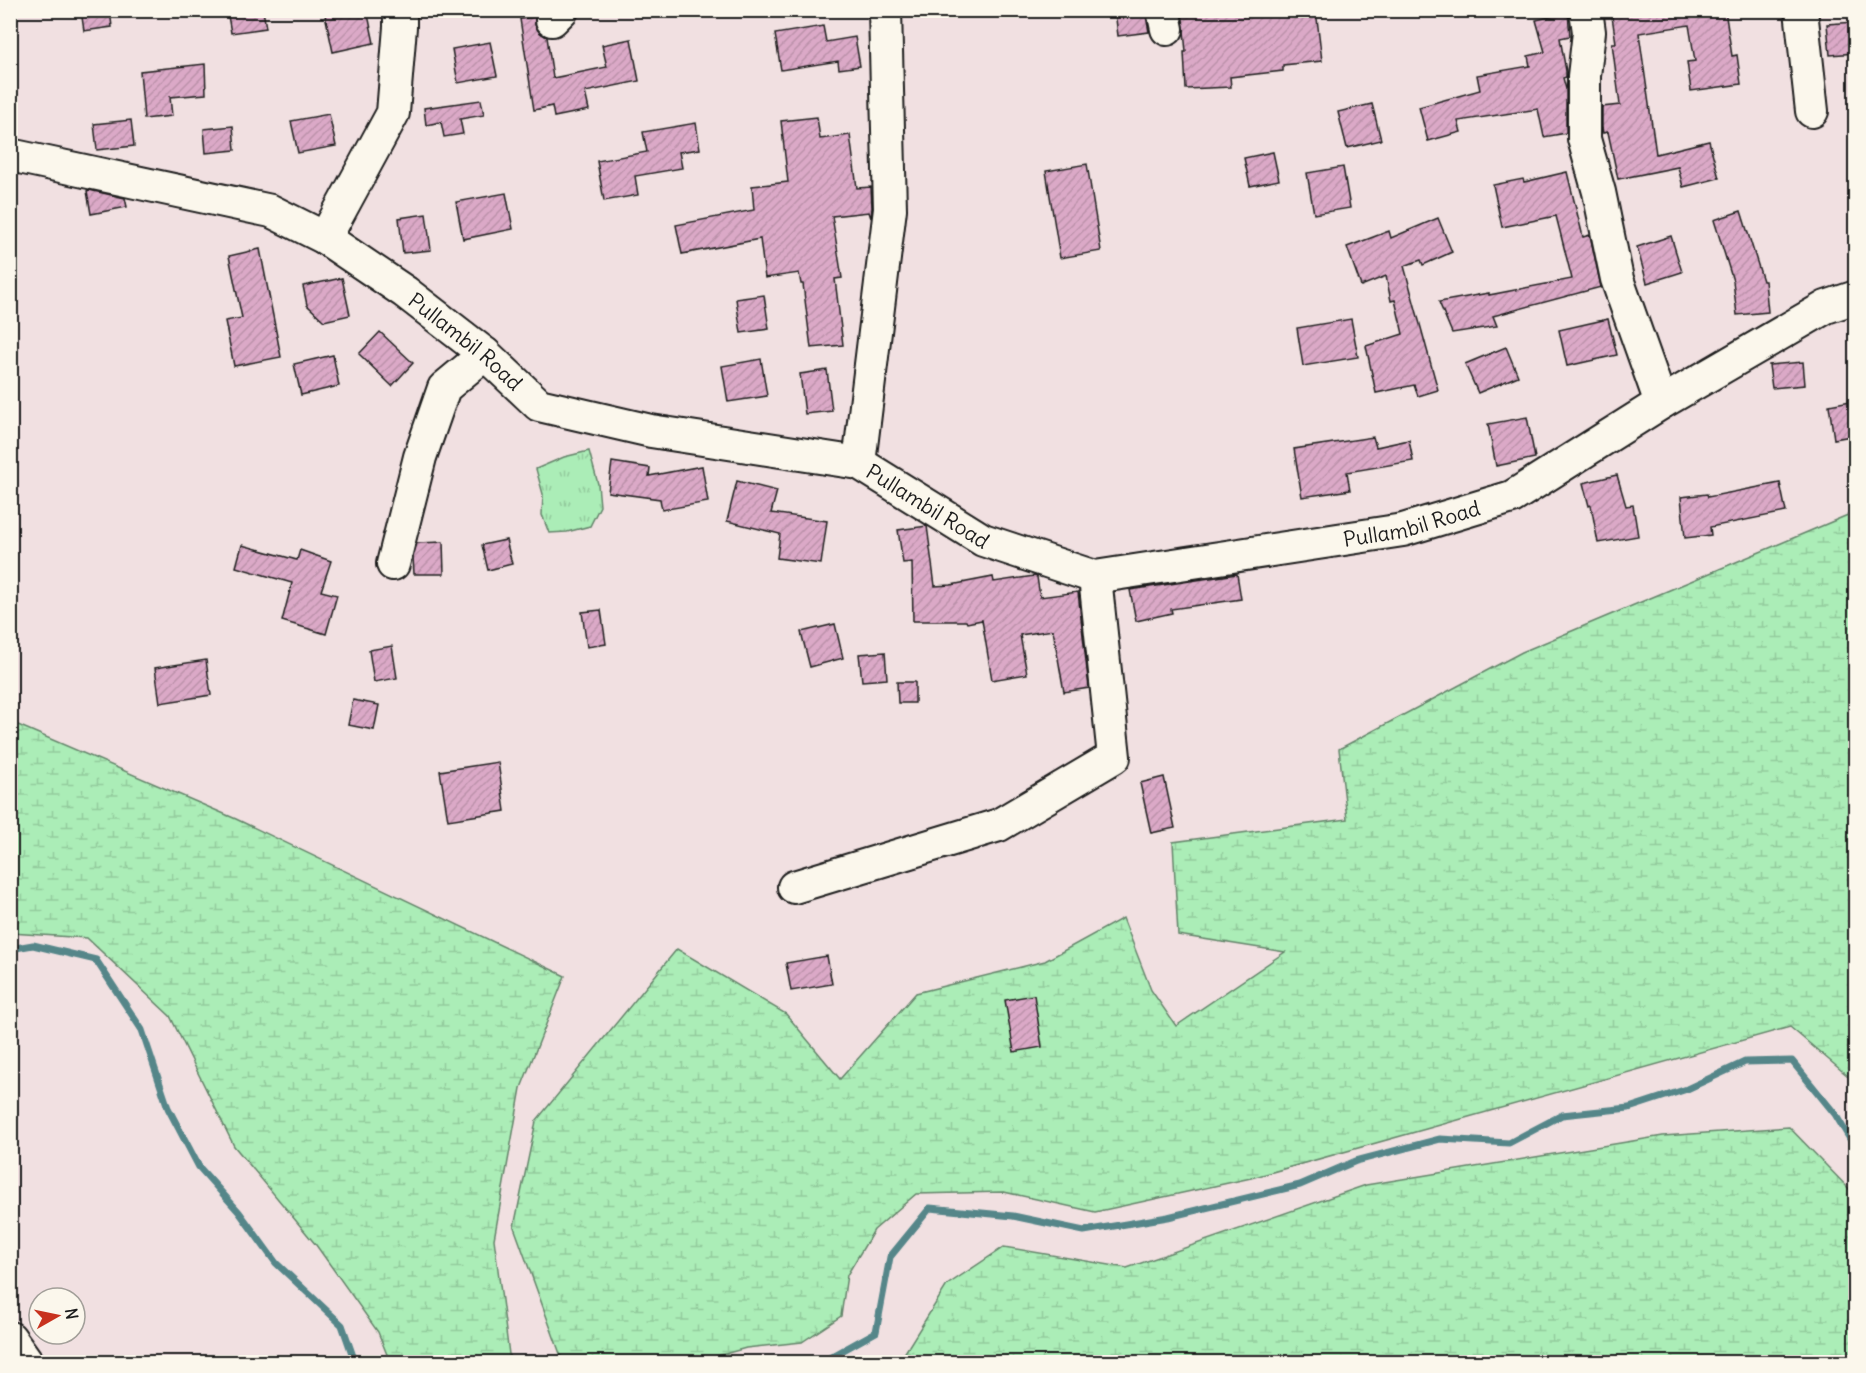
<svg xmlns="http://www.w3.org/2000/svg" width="1866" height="1373" font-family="Delius,sans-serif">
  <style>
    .wetland { fill: url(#wetland-marsh); stroke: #64846a; stroke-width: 1.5 }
    .park { fill: url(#park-tufts); stroke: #64846a; stroke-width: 1.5 }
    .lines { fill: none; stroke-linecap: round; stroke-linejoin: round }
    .stream { stroke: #558689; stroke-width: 7 }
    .building { fill: url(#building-hatch); stroke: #1c1c1c; stroke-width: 1.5 }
    .minor-casing { stroke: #1c1c1c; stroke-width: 36 }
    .minor { stroke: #fbf7ec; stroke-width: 32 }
    .labels { text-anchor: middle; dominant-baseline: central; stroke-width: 4.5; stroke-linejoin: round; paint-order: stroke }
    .street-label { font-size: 21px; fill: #1c1c1c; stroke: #fbf7ec }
  </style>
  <defs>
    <pattern id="wetland-marsh" width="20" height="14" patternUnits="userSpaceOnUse" patternTransform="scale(1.5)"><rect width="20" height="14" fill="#abedb7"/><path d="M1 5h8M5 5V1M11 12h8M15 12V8" fill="none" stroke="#93cb9d"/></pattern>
    <pattern id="park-tufts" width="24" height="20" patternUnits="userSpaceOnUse" patternTransform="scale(1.5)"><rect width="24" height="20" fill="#abedb7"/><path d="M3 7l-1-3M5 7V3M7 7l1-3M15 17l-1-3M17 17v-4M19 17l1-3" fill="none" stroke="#93cb9d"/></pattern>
    <pattern id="building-hatch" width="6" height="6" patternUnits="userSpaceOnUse" patternTransform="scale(1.5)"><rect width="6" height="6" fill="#dba9c7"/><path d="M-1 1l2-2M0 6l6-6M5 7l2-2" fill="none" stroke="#bb91aa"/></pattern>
  </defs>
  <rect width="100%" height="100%" fill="#f1e0e1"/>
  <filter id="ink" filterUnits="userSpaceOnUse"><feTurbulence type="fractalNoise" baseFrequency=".0167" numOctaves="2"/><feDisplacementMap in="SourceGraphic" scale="12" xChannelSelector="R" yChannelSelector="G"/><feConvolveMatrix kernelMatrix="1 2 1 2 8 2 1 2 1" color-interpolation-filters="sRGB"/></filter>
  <g filter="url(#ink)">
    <g class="wetland">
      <polygon points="1855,512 1855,1082 1790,1027 1251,1178 1095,1212 1004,1192 916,1194 874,1230 847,1275 841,1316 802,1342 746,1348 696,1362 563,1362 514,1227 536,1121 677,949 786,1014 840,1079 916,993 1045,961 1123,918 1151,990 1176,1026 1285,952 1178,935 1173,842 1347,819 1339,749 1522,652"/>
      <polygon points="11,722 236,819 565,976 521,1088 494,1239 510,1362 390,1362 378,1332 316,1245 234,1146 170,1016 87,938 11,933"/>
      <polygon points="1789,1127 1855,1195 1855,1362 899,1362 947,1285 1004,1247 1127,1268 1366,1185 1663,1136"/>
    </g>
    <polygon class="park" points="589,451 598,484 600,506 590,526 567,532 549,533 542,515 543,494 536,469 564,457"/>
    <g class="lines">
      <g class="stream">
        <polyline points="10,949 33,945 96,960 142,1030 168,1108 199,1167 239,1212 276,1263 342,1325 355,1362"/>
        <polyline points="732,1362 740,1359 753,1362"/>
        <polyline points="822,1362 876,1332 890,1257 930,1208 1013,1216 1084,1231 1168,1217 1300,1185 1356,1161 1440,1139 1509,1143 1562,1115 1629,1108 1687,1089 1745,1062 1792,1061 1835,1114 1856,1149"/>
      </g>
    </g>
    <g class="building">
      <polygon points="81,10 110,10 112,27 84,31"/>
      <polygon points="227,10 263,10 266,28 231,33"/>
      <polygon points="324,10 367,10 374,43 333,52"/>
      <polygon points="1115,10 1145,10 1149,32 1118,36"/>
      <polygon points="1182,10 1316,10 1322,61 1283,65 1283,71 1230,77 1231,87 1186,89 1184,52 1186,52"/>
      <polygon points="1611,10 1725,10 1732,56 1737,55 1741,84 1691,91 1687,62 1695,61 1689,25 1639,33 1656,154 1709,141 1719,178 1683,187 1678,167 1618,179 1608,132 1603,133 1602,127 1602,107 1620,105 1612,43 1616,43"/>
      <polygon points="1568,13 1570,36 1560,38 1566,71 1566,77 1563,78 1566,89 1566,133 1544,137 1538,109 1458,121 1461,132 1428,141 1419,107 1480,90 1477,75 1530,66 1528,56 1545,52 1536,20"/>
      <polygon points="535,17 535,25 539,32 547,37 553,78 607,67 602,45 631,39 639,81 585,92 589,110 554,117 552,106 534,110 520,19"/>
      <polygon points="1856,22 1856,53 1830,55 1827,24"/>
      <polygon points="823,26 826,42 855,37 860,66 839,69 838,61 781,70 775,34"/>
      <polygon points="490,42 497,76 458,83 452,49"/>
      <polygon points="205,64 206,94 170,97 172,116 144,119 140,71"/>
      <polygon points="481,100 484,115 460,119 463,134 444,137 441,122 426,125 424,108"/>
      <polygon points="1372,104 1381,140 1347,148 1338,112"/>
      <polygon points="329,114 336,146 298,153 291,121"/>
      <polygon points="817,117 820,139 850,135 857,188 871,187 872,208 871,218 869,212 832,216 842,278 835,279 843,345 811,348 803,284 801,284 799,273 765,278 760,239 682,254 676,225 754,210 752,186 788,182 781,121"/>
      <polygon points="131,120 134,146 97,150 94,124"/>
      <polygon points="696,123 700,149 679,152 682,168 635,176 638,195 604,201 597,161 647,152 643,132"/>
      <polygon points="233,126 235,150 206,153 204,129"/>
      <polygon points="1273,152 1279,180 1250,186 1244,158"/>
      <polygon points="1087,164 1101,251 1060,258 1046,171"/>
      <polygon points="1343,167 1350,208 1314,214 1307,173"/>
      <polygon points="1567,172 1583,237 1590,235 1601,287 1493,316 1497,326 1452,333 1439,302 1489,293 1489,295 1572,279 1556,216 1502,227 1493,185 1523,179 1524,182"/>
      <polygon points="89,190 125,198 127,207 91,214 87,191"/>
      <polygon points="506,193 513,229 463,239 456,202"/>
      <polygon points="1741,211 1763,281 1765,281 1768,312 1737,315 1733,281 1714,220"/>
      <polygon points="426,214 431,250 403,253 399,218"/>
      <polygon points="1438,218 1452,252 1423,265 1421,260 1404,266 1438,390 1418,396 1414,385 1376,393 1366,346 1403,334 1395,300 1391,301 1386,276 1361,286 1347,247 1389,231 1391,238"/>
      <polygon points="1671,236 1682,272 1647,283 1637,247"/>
      <polygon points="260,249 281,357 234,366 225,321 242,318 229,256"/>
      <polygon points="342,278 350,315 324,321 307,305 303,286"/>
      <polygon points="764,295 769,329 741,333 736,299"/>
      <polygon points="1351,319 1358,357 1303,366 1297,328"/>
      <polygon points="1608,319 1617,355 1567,366 1559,330"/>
      <polygon points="380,332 413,363 392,386 359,354"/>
      <polygon points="1506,347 1518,376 1478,393 1465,364"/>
      <polygon points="333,355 339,386 301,395 294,364"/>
      <polygon points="761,359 767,396 728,402 722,366"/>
      <polygon points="1803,362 1805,385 1772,388 1769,365"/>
      <polygon points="827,370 832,411 805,414 800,374"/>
      <polygon points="1856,400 1856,435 1834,439 1829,405"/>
      <polygon points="1527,417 1535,458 1496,466 1488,424"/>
      <polygon points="1373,437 1376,447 1409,440 1413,461 1347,472 1350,490 1302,497 1294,449"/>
      <polygon points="612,462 650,468 649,476 702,466 708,502 662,510 660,499 608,492"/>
      <polygon points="1617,475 1626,506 1633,505 1638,536 1598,543 1591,505 1589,506 1583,483"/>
      <polygon points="737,481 777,491 771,513 827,521 821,564 777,558 780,534 727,521"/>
      <polygon points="1780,483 1786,512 1710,527 1711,535 1685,538 1681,497 1707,494 1708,497"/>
      <polygon points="927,526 935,586 951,585 993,577 994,582 1034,576 1037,577 1040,597 1078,592 1089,688 1064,692 1053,630 1020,635 1027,674 992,680 982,620 967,623 966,621 913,621 912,562 903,563 898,530"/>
      <polygon points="506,540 512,564 488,570 482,545"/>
      <polygon points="443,542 444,574 414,574 413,557 417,543"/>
      <polygon points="242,545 297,560 300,550 331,561 321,591 337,595 326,634 282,621 292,583 236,567"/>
      <polygon points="1237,574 1241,599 1171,609 1172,613 1136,621 1130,590"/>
      <polygon points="601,610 606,644 587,647 582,612"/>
      <polygon points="835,624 843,658 810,667 801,632"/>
      <polygon points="392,646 397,678 374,682 369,650"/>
      <polygon points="885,652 887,679 862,681 859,654"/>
      <polygon points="206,660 211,695 160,703 155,668"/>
      <polygon points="897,682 915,682 915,703 898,703"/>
      <polygon points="353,700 379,705 374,730 348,725"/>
      <polygon points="498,762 505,811 448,820 440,771"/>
      <polygon points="1164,777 1175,828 1151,833 1140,783"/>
      <polygon points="827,956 832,984 791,991 786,963"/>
      <polygon points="1034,995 1042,1047 1014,1052 1005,1000"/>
    </g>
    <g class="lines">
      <g class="minor-casing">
        <g id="minor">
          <polyline points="1163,10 1167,29"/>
          <polyline points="1586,10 1589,32 1584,76 1584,139 1599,192 1617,279 1661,403"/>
          <polyline points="1801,10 1812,111"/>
          <polyline points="552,20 562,10"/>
          <path id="s1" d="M10,155L271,211L325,238L405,292L485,354L539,405L651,431L859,463L983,540L1095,577L1403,530L1512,497L1661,403L1826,307L1856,297"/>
          <polyline points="325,238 393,113 400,27 400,10"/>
          <polyline points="859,463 890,209 885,10"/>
          <polyline points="393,564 420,457 444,388 485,354"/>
          <polyline points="794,887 999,825 1114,757 1095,577"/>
          <polyline points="10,1338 27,1362"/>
        </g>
      </g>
      <use href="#minor" class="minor"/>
    </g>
  </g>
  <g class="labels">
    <g class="street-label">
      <text stroke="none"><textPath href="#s1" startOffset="502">Pullambil Road</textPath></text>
      <text stroke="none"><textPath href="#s1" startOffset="1006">Pullambil Road</textPath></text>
      <text stroke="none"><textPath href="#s1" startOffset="1510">Pullambil Road</textPath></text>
    </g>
  </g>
  <rect width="1866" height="1373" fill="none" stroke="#fbf7ec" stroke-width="36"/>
  <rect x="18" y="18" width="1830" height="1337" fill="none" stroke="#1c1c1c" stroke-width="2" filter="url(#ink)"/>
  <g transform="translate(57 1316) rotate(81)"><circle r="28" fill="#fbf7ec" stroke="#a29f99" stroke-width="1.5"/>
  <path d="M0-4.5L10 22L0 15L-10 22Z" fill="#c8321e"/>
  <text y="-9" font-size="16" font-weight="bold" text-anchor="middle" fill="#1c1c1c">N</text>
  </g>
</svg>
